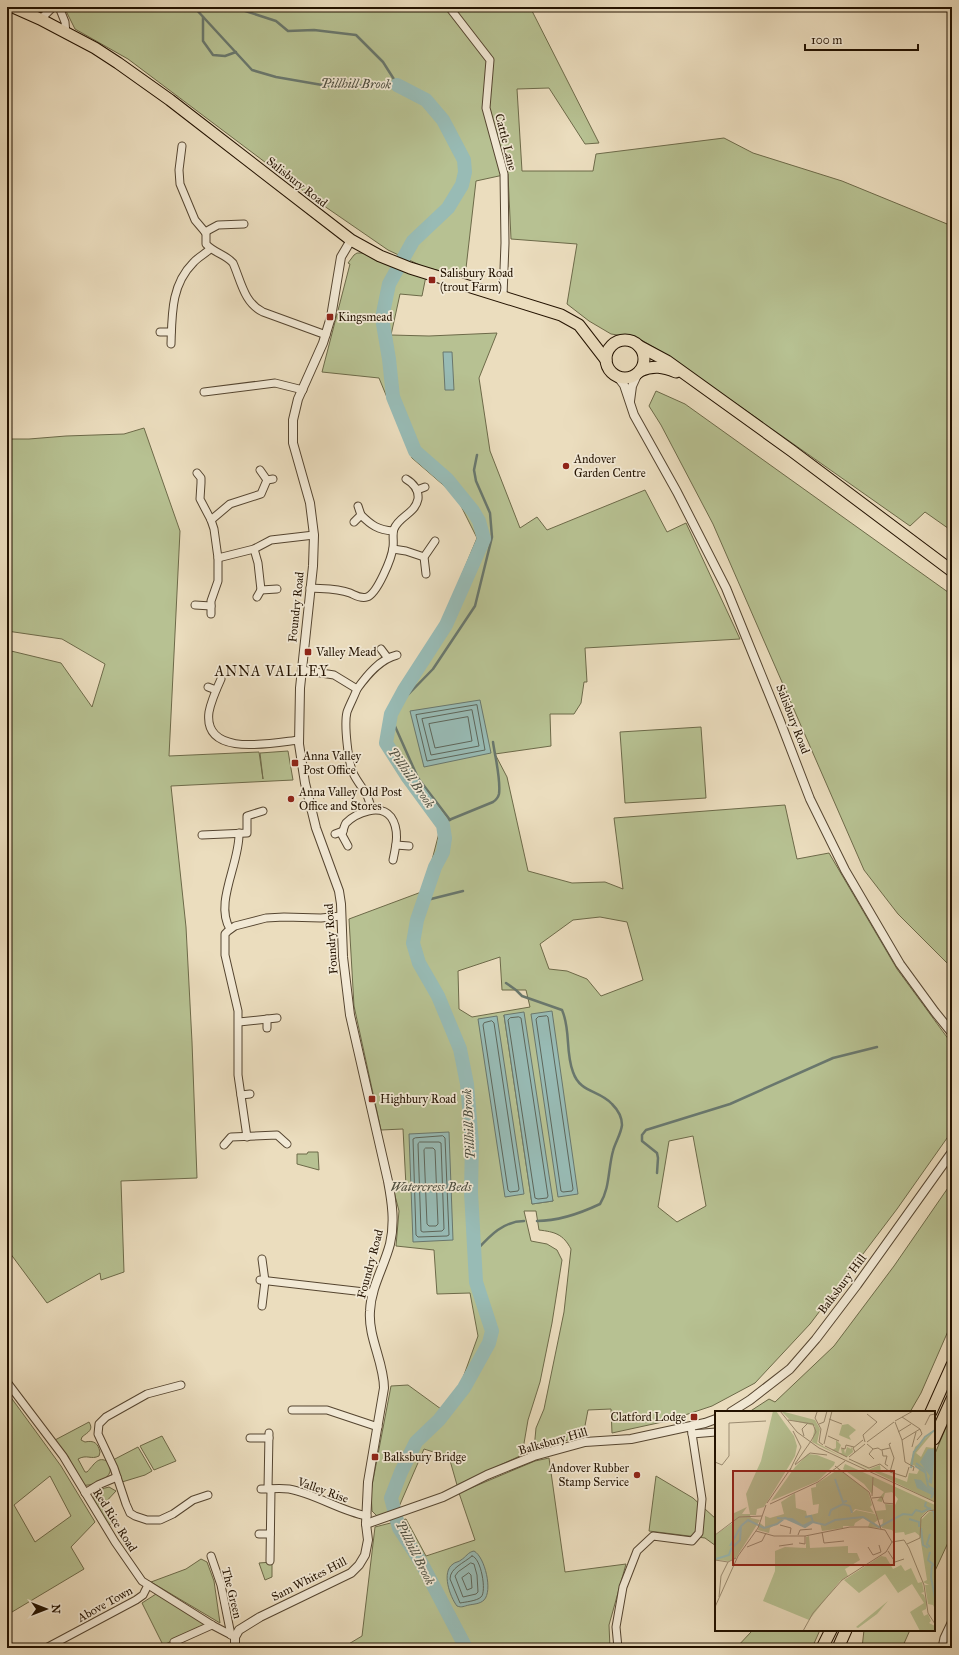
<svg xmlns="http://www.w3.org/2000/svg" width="959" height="1655" font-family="'IM FELL Great Primer',serif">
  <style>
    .green { fill: #b7c192; stroke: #6d6a49; fill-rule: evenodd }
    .water { fill: #98bbb5; stroke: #69776d }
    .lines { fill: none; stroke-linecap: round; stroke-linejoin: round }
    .shore { stroke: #5e665a; stroke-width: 1 }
    .stream { stroke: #69776d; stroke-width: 2.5 }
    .river { stroke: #98bbb5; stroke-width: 14 }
    .minor-casing { stroke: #554530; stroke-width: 9 }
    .tertiary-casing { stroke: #554530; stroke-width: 10 }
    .primary-casing { stroke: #231200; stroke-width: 13 }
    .trunk-casing { stroke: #231200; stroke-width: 13 }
    .minor { stroke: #f2e9d5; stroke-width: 7 }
    .tertiary { stroke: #f2e9d5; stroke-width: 8 }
    .primary { stroke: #ebddbe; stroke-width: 11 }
    .trunk { stroke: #ebddbe; stroke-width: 11 }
    .poi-dot { fill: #8f2418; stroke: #f2e9d5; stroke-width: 1.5 }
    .labels { text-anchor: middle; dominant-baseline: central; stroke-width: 3.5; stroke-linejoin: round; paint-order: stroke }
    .street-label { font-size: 12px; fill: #231200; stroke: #f2e9d5 }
    .poi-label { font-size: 12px; fill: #231200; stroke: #f2e9d5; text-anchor: start }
    .water-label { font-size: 13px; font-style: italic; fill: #4c4d3f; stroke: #f2e9d5 }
    .quarter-label { font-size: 14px; letter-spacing: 1px; fill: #231200; stroke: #f2e9d5 }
    .inset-river { fill: none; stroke: #98bbb5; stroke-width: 2 }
    .inset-road { fill: none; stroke: #9b8c72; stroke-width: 1 }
    .view { fill: #8f2418; fill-opacity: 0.15; stroke: #8f2418; stroke-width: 2 }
    .inset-edge { fill: none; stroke: #231200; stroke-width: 2 }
  </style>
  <rect width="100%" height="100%" fill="#ebddbe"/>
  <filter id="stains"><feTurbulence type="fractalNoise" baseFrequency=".005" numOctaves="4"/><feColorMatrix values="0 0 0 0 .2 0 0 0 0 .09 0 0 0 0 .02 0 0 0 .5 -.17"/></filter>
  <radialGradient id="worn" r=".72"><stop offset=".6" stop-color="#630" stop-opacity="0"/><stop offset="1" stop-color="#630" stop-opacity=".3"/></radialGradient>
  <g class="green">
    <polygon points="64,7 442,7 445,11 460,7 530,7 599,143 585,144 549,88 517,89 522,171 593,171 596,154 724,138 753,153 842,181 952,226 952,531 925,512 910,526 667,355 638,338 611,334 589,321 567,304 577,244 511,239 508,174 476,181 465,277 424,267 388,250 314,199 128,59 75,29"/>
    <path d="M357,253H364L426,276L422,296L400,294L391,335L429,336L497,333L479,378L490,451L520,528L537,517L547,530L645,490L667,532L686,523L740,639L585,648L587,682H584L581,703L574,714H550L551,746L495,754L507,777L528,871L572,883L605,882L623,889L614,818L785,805L797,859L829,853L897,969L952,1044V1131L897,1209L810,1324L755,1383L712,1406L667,1421L612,1433L611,1409L588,1410L583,1436L534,1449L536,1428L544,1409L564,1312L571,1249C563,1234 555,1232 539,1230L536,1211H524L531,1241L547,1244L557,1250L562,1260L552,1323L540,1382L528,1420L522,1455L457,1485L449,1457L424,1449L398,1509L377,1516L372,1511L371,1491L391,1386L408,1385L441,1409L460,1386L478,1336L470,1293L437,1294L434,1250L396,1246L399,1211L393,1188L406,1186L403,1129L381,1130L354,1006L349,919L424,891L440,829L385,744L391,714L441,625L477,538L456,496L412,458L379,378L322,372L350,264L348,263L354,255ZM600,917L627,922L643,980L601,996L587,979L567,971L549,969L540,944L573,920ZM500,957L502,990H526L530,1007L472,1017L459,1009L458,971ZM504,1015L553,1201L532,1204ZM693,1136L706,1206L677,1222L658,1207L669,1141Z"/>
    <polygon points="656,391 685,404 952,595 952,968 898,914 864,870 713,524 661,425 649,406"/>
    <polygon points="144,428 180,531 169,756 259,752 263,779 260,753 288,751 293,780 171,786 186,927 192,1042 197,1178 121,1181 124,1272 101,1280 100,1273 47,1303 7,1249 7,650 61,663 92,707 105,664 62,639 7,631 7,439 29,439 66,436 124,434"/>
    <polygon points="701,727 706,798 625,803 620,732"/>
    <polygon points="308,1152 318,1152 319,1170 297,1164 297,1154 307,1154"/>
    <polygon points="952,1182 952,1322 921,1393 910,1412 749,1412 769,1399 775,1402 834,1346 894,1266"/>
    <path d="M7,1392L61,1466L95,1522L71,1547L84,1569L7,1615ZM50,1476L71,1516L35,1542L14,1505Z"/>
    <polygon points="952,1413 952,1534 934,1573 934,1456"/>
    <path d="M89,1422C94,1430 88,1432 82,1437L81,1440L85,1442C94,1440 98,1443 100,1452L99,1456C91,1460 87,1454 78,1459L85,1472H87C94,1465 98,1455 108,1462C109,1465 111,1469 110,1472C108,1480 89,1487 82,1485L68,1456L55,1440Z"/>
    <polygon points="162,1436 176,1461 154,1470 140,1446"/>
    <polygon points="138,1447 152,1471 145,1475 122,1482 113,1460"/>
    <polygon points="549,1458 565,1572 626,1564 609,1625 610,1648 342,1648 362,1636 375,1527 406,1519 426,1556 475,1540 459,1493 535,1461"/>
    <polygon points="656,1476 693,1498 716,1519 716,1546 705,1538 649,1531"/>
    <path d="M109,1487L116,1491L103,1505L112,1523L107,1526C98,1511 81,1493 109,1487Z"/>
    <polygon points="201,1559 207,1562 214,1581 220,1623 151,1582 186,1569"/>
    <polygon points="272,1562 272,1577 265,1580 259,1563"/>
    <polygon points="156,1594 208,1625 163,1645 142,1603"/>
    <polygon points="750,1630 820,1630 812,1648 736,1648 751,1632"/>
    <polygon points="864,1630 910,1630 902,1648 862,1648"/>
  </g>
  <g class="water">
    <polygon points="443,352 452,352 454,390 445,390"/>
    <polygon points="480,700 491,753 424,767 410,711"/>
    <polygon points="552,1011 578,1194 558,1197 531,1014"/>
    <polygon points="524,1012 553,1201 532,1204 504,1015"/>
    <polygon points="497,1016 524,1194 505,1197 478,1019"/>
    <polygon points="449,1132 453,1240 413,1242 409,1134"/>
    <path d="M474,1551C485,1557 493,1591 484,1600C480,1604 474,1604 469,1605C464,1606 462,1608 457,1606C450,1597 441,1572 453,1564C455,1562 459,1562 461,1560C466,1557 468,1552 474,1551Z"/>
  </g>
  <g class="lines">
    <g class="shore">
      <polygon points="477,705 485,750 427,761 416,715"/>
      <polygon points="472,710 479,746 431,755 422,719"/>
      <polygon points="468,717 472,741 435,748 429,724"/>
      <polygon points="547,1016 548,1017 573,1189 572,1191 563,1192 561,1191 536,1019 538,1017"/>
      <polygon points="519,1017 521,1018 548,1196 547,1198 538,1199 535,1198 508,1020 510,1018"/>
      <polygon points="492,1021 494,1023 519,1189 518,1191 510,1192 508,1190 483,1025 484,1023"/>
      <polygon points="443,1136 445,1138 449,1235 447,1236 418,1237 416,1235 413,1139 415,1138"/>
      <polygon points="420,1142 439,1142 441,1143 444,1229 442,1231 423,1232 421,1231 418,1144"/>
      <polygon points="426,1148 433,1148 435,1150 438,1224 436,1226 429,1226 427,1224 424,1150"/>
      <path d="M472,1556C481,1557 487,1592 481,1597C477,1601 465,1602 460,1603L450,1579C450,1568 464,1563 472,1556Z"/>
      <polygon points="471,1563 474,1564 477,1575 478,1592 476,1594 463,1597 455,1576 458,1572"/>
      <polygon points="469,1573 471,1575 472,1588 467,1590 462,1578"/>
    </g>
    <g class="stream">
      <polyline points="194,7 252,70 276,77 328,86 397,85"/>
      <polyline points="233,7 276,21 288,31 314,30 356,35 383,62 397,84"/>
      <polyline points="203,17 203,41 213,55 225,56 236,52"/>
      <polyline points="450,820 418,778 394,724 394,716 397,706 433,669 475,606 492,537 490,513 476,481 474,470 477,455"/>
      <path d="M443,825L449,820L493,802C496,800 498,798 499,794C501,779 495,757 493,742"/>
      <polyline points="423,901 463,891"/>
      <path d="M506,983L516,990L522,996L562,1010C571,1030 565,1051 573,1072C580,1093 599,1090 612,1104C617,1109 622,1117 622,1125C621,1134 615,1143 613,1151C608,1169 610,1188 600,1204C581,1213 558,1221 537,1221"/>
      <polyline points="657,1173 658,1158 657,1153 642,1141 642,1135 646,1130 730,1104 833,1058 877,1047"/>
      <path d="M474,1253C488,1238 502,1221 524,1221"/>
    </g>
    <polyline class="river" points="397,85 426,100 443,120 464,160 465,172 462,185 448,208 413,241 389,284 382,318 389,359 393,397 415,451 447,479 473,511 479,521 484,539 446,625 404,690 391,714 386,743 407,776 443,825 445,838 443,852 435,867 417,920 413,943 419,963 438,996 460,1049 467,1084 472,1143 471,1192 476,1282 492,1331 489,1343 464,1388 439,1420 416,1442 401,1472 391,1498 399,1528 422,1564 466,1648"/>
    <g class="minor-casing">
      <g id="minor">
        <polyline points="59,7 65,22 66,34"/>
        <polyline points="449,7 490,60 486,108 504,174 505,243 503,296"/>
        <polyline points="40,19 45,15 53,7"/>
        <path d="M182,146L179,170L180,184L195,220L206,233V244C214,253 225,254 233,263C241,281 244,303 263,312L326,335"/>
        <polyline points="205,232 218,225 244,224"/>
        <polyline points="160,332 171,332"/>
        <path d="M171,344C172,315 171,285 193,263C198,257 205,254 210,249"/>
        <polyline points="204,392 275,383 303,390"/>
        <polyline points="260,470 267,480 273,479"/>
        <polyline points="197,473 201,478 201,483 200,499 211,520 214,529 218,558 218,581 211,601 211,614"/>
        <polyline points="417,490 425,487"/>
        <path d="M361,515C371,525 378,530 393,531"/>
        <polyline points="211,520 230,504 261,494 267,480"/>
        <polyline points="354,522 361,515 358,506"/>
        <polyline points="254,549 258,563 261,590 277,589"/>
        <polyline points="393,549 406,551 424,557"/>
        <polyline points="218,558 254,549 271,540 314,535"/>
        <polyline points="426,574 424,557 435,541"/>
        <path d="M310,588C323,589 337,588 350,593C355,595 360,599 367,597C377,594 392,558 393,547C394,541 392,534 394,529C399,516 415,514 418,499C419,490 413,483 406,479"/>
        <polyline points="257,597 261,590"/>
        <polyline points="195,605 211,606"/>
        <polyline points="381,649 387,657"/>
        <path d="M302,670L334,675L357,689C354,697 350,704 347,712C344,724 348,764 354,775C361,788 370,795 371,810"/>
        <path d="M221,679C216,690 211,701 209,712C203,758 272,743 299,740"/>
        <polyline points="208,687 216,690"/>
        <path d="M357,689C367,675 380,659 397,655"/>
        <polyline points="335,834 343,831"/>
        <polyline points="202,835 247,833 247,816 263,811"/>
        <polyline points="396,845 409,846"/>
        <path d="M348,846L342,835C343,831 344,826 346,823C356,813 380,803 391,817C400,830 396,846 393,860"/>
        <path d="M230,929C214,903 240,863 239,833"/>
        <polyline points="267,1019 267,1028"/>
        <polyline points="239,1022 277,1018"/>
        <polyline points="241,1095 250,1094"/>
        <polyline points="247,1137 238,1075 238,1011 225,955 225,934 228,931 235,926 266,918 284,917 321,918 341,916"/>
        <polyline points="224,1145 231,1137 277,1135 287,1144"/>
        <polyline points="260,1280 373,1293"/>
        <polyline points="262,1306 265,1281 262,1259"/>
        <polyline points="7,1382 63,1456 115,1542 142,1581 212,1625 235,1637"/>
        <polyline points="181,1385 147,1394 106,1417 99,1424 98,1434 114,1468 126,1504 130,1513 135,1516 147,1520 160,1520 173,1514 193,1500 208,1495"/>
        <polyline points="292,1410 327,1410 378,1427"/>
        <polyline points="692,1434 716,1432"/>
        <polyline points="250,1438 269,1438"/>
        <path d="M261,1489C270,1489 280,1488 289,1489C316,1494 340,1511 367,1516"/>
        <polyline points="268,1489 269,1433"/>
        <polyline points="85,1493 98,1485 117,1477"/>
        <polyline points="259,1534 270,1534"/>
        <polyline points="211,1556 221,1585 231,1635"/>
        <polyline points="270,1561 271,1489"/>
        <polyline points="174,1642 212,1625"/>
        <polyline points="46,1648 136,1600 143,1595 148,1585"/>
        <polyline points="618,1648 616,1627 623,1587 637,1551 653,1536 692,1541 699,1533 702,1499 691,1427"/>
        <polyline points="942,1648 944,1638 952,1621"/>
      </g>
    </g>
    <g class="tertiary-casing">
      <g id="tertiary">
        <polyline points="618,377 624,385 634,415 677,492 726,588 780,721 810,799 845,870 900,964 935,1012 952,1033"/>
        <polyline points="630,401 632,386 637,375"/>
        <polyline points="731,1412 750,1400 790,1369 816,1339 857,1285 952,1152"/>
        <polyline points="366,1524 443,1497 487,1475 534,1456 585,1442 631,1439 705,1423 716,1419"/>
        <path d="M235,1648V1637L239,1630L260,1617L351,1573L359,1565L365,1555L368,1540L366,1524L368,1482L384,1388C384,1362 368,1338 370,1311C371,1287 384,1267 390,1244C395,1223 392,1202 388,1181L350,1015L343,957L341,904L339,891L316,828L305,783L299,744L300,688L313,566L314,535L310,503L293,443V420L298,399L323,343L331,317L341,257L351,240"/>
      </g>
    </g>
    <g class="primary-casing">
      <g id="primary">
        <polyline points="13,7 40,19 95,48 118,63 170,100 351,240 380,256 410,268 561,315 579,325 606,360"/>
        <circle cx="625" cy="359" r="19"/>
        <polyline points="639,346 667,361 792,451 952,571"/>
        <path d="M640,371C654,365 663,367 676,372"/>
      </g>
    </g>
    <g class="trunk-casing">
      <g id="trunk">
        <polyline points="931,1412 952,1365"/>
        <polyline points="934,1439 952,1399"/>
        <polyline points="822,1648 831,1630"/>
        <polyline points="838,1648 846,1630"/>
      </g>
    </g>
    <use href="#minor" class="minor"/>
    <use href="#tertiary" class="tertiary"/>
    <use href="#primary" class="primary"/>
    <use href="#trunk" class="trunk"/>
  </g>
  <g class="poi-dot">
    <rect x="428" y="276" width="8" height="8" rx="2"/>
    <rect x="326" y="313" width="8" height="8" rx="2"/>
    <circle cx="566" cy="466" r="4"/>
    <rect x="304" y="648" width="8" height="8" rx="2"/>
    <rect x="291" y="759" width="8" height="8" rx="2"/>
    <circle cx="291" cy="799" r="4"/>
    <rect x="368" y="1095" width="8" height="8" rx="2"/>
    <rect x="690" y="1413" width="8" height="8" rx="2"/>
    <rect x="371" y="1453" width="8" height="8" rx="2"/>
    <circle cx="637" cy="1475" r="4"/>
  </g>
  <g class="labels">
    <g class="street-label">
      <text transform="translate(506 142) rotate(76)">Cattle Lane</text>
      <text transform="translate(297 182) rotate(38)">Salisbury Road</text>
      <text transform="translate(296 607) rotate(-84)">Foundry Road</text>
      <text transform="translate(793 719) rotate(69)">Salisbury Road</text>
      <text transform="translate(331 939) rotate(-94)">Foundry Road</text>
      <text transform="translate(370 1264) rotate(-75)">Foundry Road</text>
      <text transform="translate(842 1284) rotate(-53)">Balksbury Hill</text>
      <text transform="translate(553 1441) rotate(-16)">Balksbury Hill</text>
      <text transform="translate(323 1490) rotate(20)">Valley Rise</text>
      <text transform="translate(115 1520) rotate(58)">Red Rice Road</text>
      <text transform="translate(309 1579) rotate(-27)">Sam Whites Hill</text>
      <text transform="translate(232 1593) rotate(76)">The Green</text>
      <text transform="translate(105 1604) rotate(-29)">Above Town</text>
    </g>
    <g class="poi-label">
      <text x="440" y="273">Salisbury Road<tspan x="440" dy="14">(trout Farm)</tspan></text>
      <text x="338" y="317">Kingsmead</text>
      <text x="574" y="459">Andover<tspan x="574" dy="14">Garden Centre</tspan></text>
      <text x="316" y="652">Valley Mead</text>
      <text x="303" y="756">Anna Valley<tspan x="303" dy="14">Post Office</tspan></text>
      <text x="299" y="792">Anna Valley Old Post<tspan x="299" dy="14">Office and Stores</tspan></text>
      <text x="380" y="1099">Highbury Road</text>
      <text x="686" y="1417" text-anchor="end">Clatford Lodge</text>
      <text x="383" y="1457">Balksbury Bridge</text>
      <text x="629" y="1468" text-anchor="end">Andover Rubber<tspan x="629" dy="14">Stamp Service</tspan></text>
    </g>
    <g class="water-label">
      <text transform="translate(356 84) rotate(1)">Pillhill Brook</text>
      <text transform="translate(411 778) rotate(55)">Pillhill Brook</text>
      <text transform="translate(469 1124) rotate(-93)">Pillhill Brook</text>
      <text x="431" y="1187">Watercress Beds</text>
      <text transform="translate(415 1553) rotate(63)">Pillhill Brook</text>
    </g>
    <g class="quarter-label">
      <text x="272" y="671">ANNA VALLEY</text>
    </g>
  </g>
  <g transform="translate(715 1411)">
    <rect width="220" height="220" fill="#ebddbe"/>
    <path d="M58,0H61L79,25L82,35L80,45L49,96L42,98L41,104H35L36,107L45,109L21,147L14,150L0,149V124L19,111L17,103L32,96L27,103H35L31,83L46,50ZM66,0L100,9L105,18L102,32L131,48L97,31L100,15L75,9ZM133,13L141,19L134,25L136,29L124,24L127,14ZM220,19L201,42L206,46L211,36L218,37L220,35V91L135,49L155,58L165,54L166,61L192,71L194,62L202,63L204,59L203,56L195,53L200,36ZM121,29L126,34L123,42H127L126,38H129L130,43L132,36L136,38L137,35L138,41L132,46L117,39L121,37ZM93,43L102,44L120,51L119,54L103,70L56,90L80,56ZM130,53L220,94V99H213L207,105L206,109L214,101L220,100V198L218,194L213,193L210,174H214L208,171L212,169L205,125L200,121L190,124L189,121L179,122L177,119L167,117L168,108L163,109L160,100L171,99L170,93L180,94L183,88L177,81L170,82L167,91L162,90L169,81L158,74L157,83L149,73L128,58ZM124,58L153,80L157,94L155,96L159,102L140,98L136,103L141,99L160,103L163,109L159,112L165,117L153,116L155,111L148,107L140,112L139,115H128V117L107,120L105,112L99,111L90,116L70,107L55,117L54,122L43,119L45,112L50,116V105L55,107L69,103L66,91L80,82L81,97L91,100L92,105L103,102L104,93L98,94L96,77L101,76V73ZM94,125L95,137L133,135V142H142L145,149L130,158L133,165L125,170L94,209L48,190L60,160V140L70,136L91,137V126ZM166,145L171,146L178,158L186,154L190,160L196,157L203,172L207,171L209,181L206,182L209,184L212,193L211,198L207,200L209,205L213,203L216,210L214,212L220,215V220H205L195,201L209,192L197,173L183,182L170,163L144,182L129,169ZM173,190L162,203L143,217L141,216Z" fill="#b7c192"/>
    <path d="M213,38H220L217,73L213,71L215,65L205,51ZM199,68L206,69L212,76L218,79L217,84L202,77Z" fill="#98bbb5"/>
    <path class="inset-river" d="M199,41L210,26L220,19M201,52L210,59L213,75L220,79L216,87M200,55L211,62M196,57L199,40M120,68L128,91L132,90M211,91L210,95L219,101L220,115M114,105L116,99L128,93L135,95L137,102M90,106L96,105L98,111M62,107L77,108L88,115L98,110M194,108L204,111V116M26,115L33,109L49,117L62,113L70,107L90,116L98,111L110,114L120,109L148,106L164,116L188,103L197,104L201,99L207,101L216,97M206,117L208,134L213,137M215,123L212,133L215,136M15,135L26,115M215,141L213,149L220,155M1,148L14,144L16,138L25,129L26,115M217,154L216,166L220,187"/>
    <path class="inset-road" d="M65,0L82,21L104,37L220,91M102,1L100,7L106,18L104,31L108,34M114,8L127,13M73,9L98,13L101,21L96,30M180,10L198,0M180,11L187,29L190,51L199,56L198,60M104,13L109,11L112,0M210,14L215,4L220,3M183,21L196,13M89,25L87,18L93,12M113,25L124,30M187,29L205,18L187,6M202,29L207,23L205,18M150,31L148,24L162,11L152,3M152,31L179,11M109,33L117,0M152,33L158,38L163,37M110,35L132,46M197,36L201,21M126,37L130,38L131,34L139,36M163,37L166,39L175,37M158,38L154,43L159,48M167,39L168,45H172L170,53L173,55M140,41L138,37L148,29M134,46L150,33M134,48L154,57L165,53L175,61L179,47L174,33L176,32M0,51L7,54L14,45V12L51,10M80,53L96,30M80,54L95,42L112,44M120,55L154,81L166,118M75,59L86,36L78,20M175,61L191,66L194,56M157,85L158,66M157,87L167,86L169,92L180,93M52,92L76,57M55,93L103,71L130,50M65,114L76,117L75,123M41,120L59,125H90L135,116H153L170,119L177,131M107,121L109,132L129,130M0,124L24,106L47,105M83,124L85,119L97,118M177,131L189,129L194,137L209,174L213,202L220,213M84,132L90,133V125M192,133L205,127L206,107L213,100L220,99M64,135L78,133M32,136L47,130L51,122M153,136L158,144L166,141L164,134M173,140L180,151L189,148M0,149L13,151L21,147M4,186L6,165L13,151M0,196L23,145L43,117L51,94M88,220L98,202L127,169L171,141L177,131"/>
    <path class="view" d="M18,60H179V154H18Z"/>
    <rect width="220" height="220" class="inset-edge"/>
  </g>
  <rect width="959" height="1655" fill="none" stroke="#ebddbe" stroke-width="24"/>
  <rect x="8" y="8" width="943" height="1639" fill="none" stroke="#231200" stroke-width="2"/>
  <rect x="12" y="12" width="935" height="1631" fill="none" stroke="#231200"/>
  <g transform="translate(46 1609) rotate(90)" stroke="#f2e9d5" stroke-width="3" paint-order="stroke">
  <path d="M0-3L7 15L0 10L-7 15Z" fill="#231200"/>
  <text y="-6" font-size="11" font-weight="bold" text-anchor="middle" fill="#231200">N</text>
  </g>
  <path d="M805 44v6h113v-6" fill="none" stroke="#231200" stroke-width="2"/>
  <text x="811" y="44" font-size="12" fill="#231200" stroke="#f2e9d5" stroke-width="3" paint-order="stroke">100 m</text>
  <rect width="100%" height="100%" filter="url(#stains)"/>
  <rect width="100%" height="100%" fill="url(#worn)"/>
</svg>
